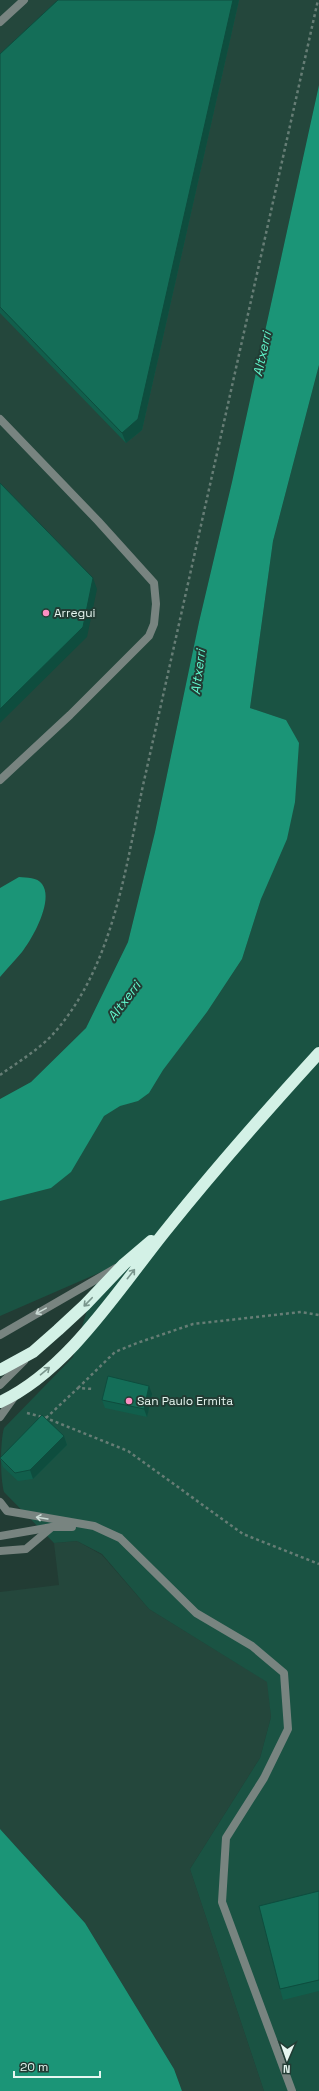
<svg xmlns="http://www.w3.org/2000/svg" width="319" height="2091" font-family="'Space Grotesk',sans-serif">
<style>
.built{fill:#24473c}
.green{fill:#1a5343}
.water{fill:#1b9577}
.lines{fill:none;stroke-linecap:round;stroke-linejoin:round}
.path{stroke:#667d75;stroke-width:2.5;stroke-dasharray:3 3;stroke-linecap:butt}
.lane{stroke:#788480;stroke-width:8}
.street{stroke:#788480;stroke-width:8}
.highway{stroke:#d3f1e6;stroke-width:12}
.wall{fill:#115f4c}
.shaded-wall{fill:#0e4d3e}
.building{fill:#146e58;stroke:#0e4d3e}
.oneway{stroke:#7a968d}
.oneway2{stroke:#cadad4}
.poi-dot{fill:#fc8fc2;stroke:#223c34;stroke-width:1.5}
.labels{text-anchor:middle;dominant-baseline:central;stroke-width:4;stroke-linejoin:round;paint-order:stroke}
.poi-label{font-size:12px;fill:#e6f6f0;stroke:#223c34;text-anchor:start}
.water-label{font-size:13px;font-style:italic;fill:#62f7cd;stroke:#223c34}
</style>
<rect width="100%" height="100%" fill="#223c34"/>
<path class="built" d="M0,0h319v85l-87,397 -33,140 -44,210 -27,110 -42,86 -55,54 -31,17z
M77,1541l25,14 47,54 119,73 3,35 -11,41 -70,111 74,222h-82l-8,-22 -89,-146 -85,-94v-237l59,-7 -5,-42z"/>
<path class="green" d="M319,365v1726h-55l-74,-222 70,-111 11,-41 -4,-35 -118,-73 -47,-55 -25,-13 -23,2 -50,-51c-4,-14 -4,-50 0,-64l69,-71 21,-70 7,-15 -101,44v-141l163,-106 44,-57 35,-53 19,-60 25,-179 -36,-12 23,-167z"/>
<path class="water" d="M319,85v280l-46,176 -23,167 36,12 13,23 -4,59 -8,37 -26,60 -19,60 -35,53 -44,58 -14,23 -11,8 -18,5 -16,10 -33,56 -20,16 -51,13v-102l31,-17 55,-54 42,-86 27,-110 44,-210 33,-140z
M19,877c8,1 18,0 23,7 12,16 -9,54 -20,68 -7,8 -15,17 -22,25v-89z
M0,1829l85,94 89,146 8,22h-182z"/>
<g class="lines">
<path class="path" d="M0,1075c18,-13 40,-26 55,-43 57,-66 70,-159 87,-242l176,-790
M78,1388l37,-36 22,-9 56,-19 108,-12 18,3
M27,1413l19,5 82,33 115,83 76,30
M46,1418l32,-30 16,1"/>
<path class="lane" d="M0,1335l116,-67
M0,1551l26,-2 26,-22"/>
<path class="street" d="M0,22l24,-22
M0,419l98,102 56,62 2,21 -2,20 -5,12 -79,79 -70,65
M0,1385l24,-24
M0,1417l15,-21
M0,1502l7,9 87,15 26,12 76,75 56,33 32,27 4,56 -24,49 -38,60 -4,64 70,189
M0,1536l52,-9h20"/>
<path class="highway" d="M0,1370l33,-18 25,-22 27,-25 39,-41 27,-23
M0,1402c68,-31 120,-115 167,-173 48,-60 100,-119 152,-176"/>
</g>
<path class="wall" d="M58,0h181l-97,430 -16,13 -126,-130v-259z
M152,1394l-5,23 -42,-9 -3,-8z
M64,1436l3,9 -34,34 -15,2 -15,-14 -3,-9z
M319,1891v100l-36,9 -3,-11z"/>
<path class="shaded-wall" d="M233,0h6l-97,430 -16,13 -4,-10z
M93,578l4,11 -10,48 -87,86v-14z
M149,1386l3,8 -5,23 -3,-8z
M64,1436l3,9 -34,34 -3,-9z"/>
<path class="building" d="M58,0h175l-95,419 -16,14 -122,-126v-253z
M0,483l93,95 -10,49 -83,82z
M108,1376l41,10 -5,23 -42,-9z
M42,1415l22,21 -34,34 -15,3 -15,-15z
M319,1891v89l-39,9 -21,-83z"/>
<defs><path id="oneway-shaft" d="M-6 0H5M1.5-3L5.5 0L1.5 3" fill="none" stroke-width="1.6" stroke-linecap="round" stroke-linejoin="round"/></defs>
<g class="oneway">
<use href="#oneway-shaft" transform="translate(131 1274) rotate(-52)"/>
<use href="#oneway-shaft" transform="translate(88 1302) rotate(134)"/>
<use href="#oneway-shaft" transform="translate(45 1371) rotate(-40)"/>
</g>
<g class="oneway2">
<use href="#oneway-shaft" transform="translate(41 1311) rotate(151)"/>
<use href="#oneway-shaft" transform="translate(42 1518) rotate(-171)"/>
</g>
<g class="poi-dot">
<circle cx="46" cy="613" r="4"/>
<circle cx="129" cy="1401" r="4"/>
</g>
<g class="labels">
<g class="poi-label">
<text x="54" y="613">Arregui</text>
<text x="137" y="1401">San Paulo Ermita</text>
</g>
<g class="water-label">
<text transform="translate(262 354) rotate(-78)">Altxerri</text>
<text transform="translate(198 672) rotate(-83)">Altxerri</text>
<text transform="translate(124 1001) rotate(-53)">Altxerri</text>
</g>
</g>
<g transform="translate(287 2059) rotate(182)" stroke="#223c34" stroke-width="3" paint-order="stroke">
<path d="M0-3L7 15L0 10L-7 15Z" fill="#e6f6f0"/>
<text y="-6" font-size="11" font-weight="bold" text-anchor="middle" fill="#e6f6f0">N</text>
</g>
<path d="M14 2071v6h86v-6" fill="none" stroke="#e6f6f0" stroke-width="2"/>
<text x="20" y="2071" font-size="12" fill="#e6f6f0" stroke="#223c34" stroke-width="3" paint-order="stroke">20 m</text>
</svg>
